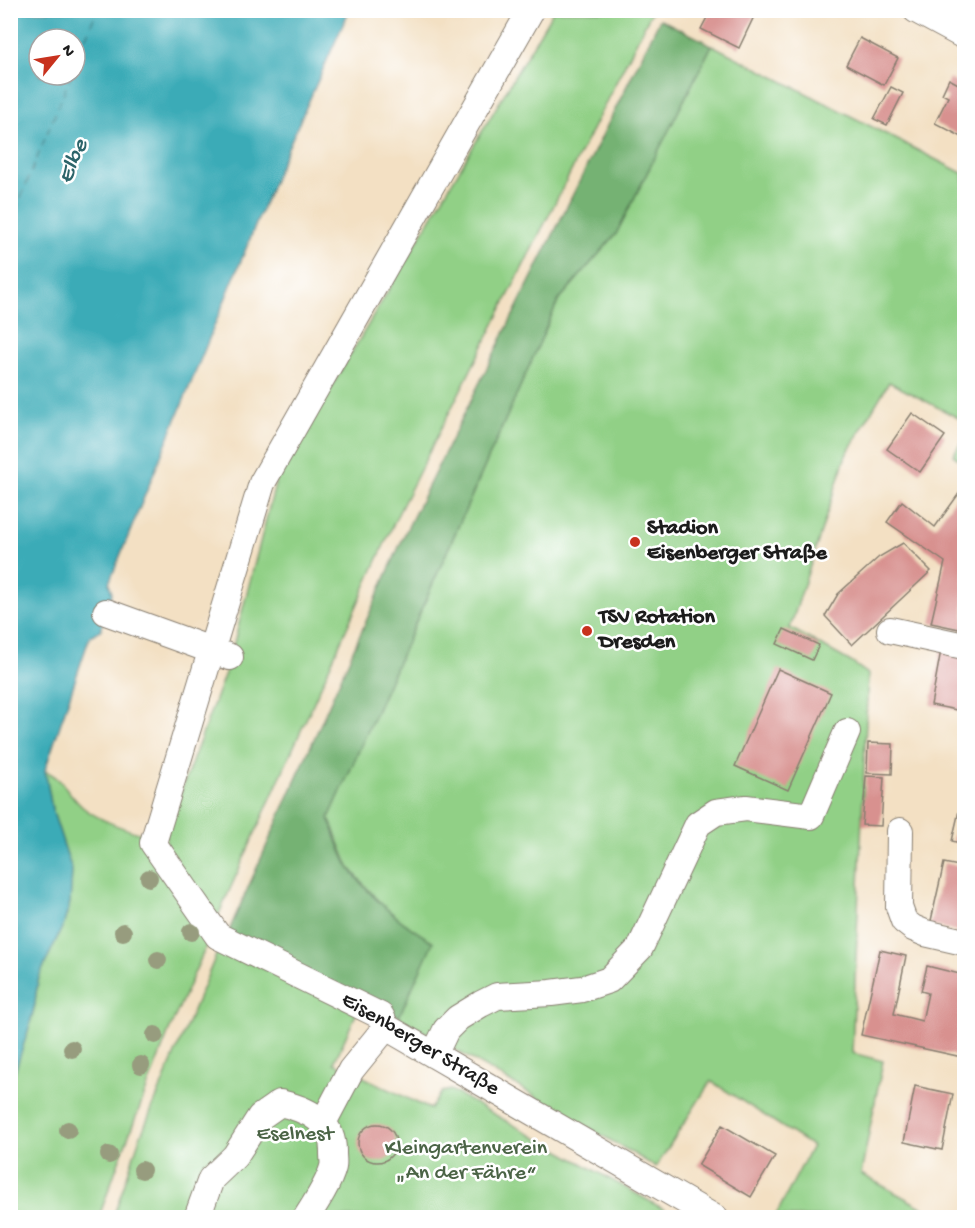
<svg xmlns="http://www.w3.org/2000/svg" width="975" height="1228" font-family="'Gochi Hand',sans-serif">
<style>
.green{fill:#91d086;stroke:#567651;stroke-width:1.5}
.forest{fill:#74b273;stroke:#486748;stroke-width:1.5}
.water{fill:#3babb7;stroke:#2c646a;stroke-width:1.5;fill-rule:evenodd}
.lines{fill:none;stroke-linecap:round;stroke-linejoin:round}
.ferry{stroke:#2c646a;stroke-width:1.5;stroke-dasharray:8 6;stroke-linecap:butt}
.building{fill:#d8918f}
.minor-casing{stroke:#887e70;stroke-width:28}
.minor{stroke:#fff;stroke-width:26}
.tree{fill:#979c7e}
.poi-dot{fill:#c8321e;stroke:#fff;stroke-width:2}
.labels{text-anchor:middle;dominant-baseline:central;stroke-width:5;stroke-linejoin:round;paint-order:stroke}
.poi-label{font-size:22px;font-weight:bold;fill:#1c1c1c;stroke:#fff;text-anchor:start}
.street-label{font-size:22px;fill:#1c1c1c;stroke:#fff}
.park-label{font-size:22px;fill:#4b6446;stroke:#fff}
.water-label{font-size:24px;font-style:italic;fill:#2c646a;stroke:#fff}
</style>
<rect width="100%" height="100%" fill="#fff"/>
<filter id="ink" filterUnits="userSpaceOnUse"><feTurbulence type="fractalNoise" baseFrequency=".0167" numOctaves="2"/><feDisplacementMap in="SourceGraphic" scale="12" xChannelSelector="R" yChannelSelector="G"/><feConvolveMatrix kernelMatrix="1 2 1 2 8 2 1 2 1" color-interpolation-filters="sRGB"/></filter>
<filter id="wash" filterUnits="userSpaceOnUse"><feTurbulence type="fractalNoise" baseFrequency=".008" numOctaves="4" result="noise"/><feDisplacementMap in="SourceGraphic" scale="24" xChannelSelector="R" yChannelSelector="G"/><feGaussianBlur stdDeviation="1.35" result="paint"/><feColorMatrix in="noise" values="0 0 0 0 0 0 0 0 0 0 0 0 0 0 0 0 0 1.4 0 .05"/><feComposite in="paint" operator="in"/></filter>
<g filter="url(#wash)">
<rect width="100%" height="100%" fill="#f3e0c3"/>
<path class="green" d="M553,11h99l-255,505 -183,409 -48,-73v-20l63,-170 47,-181z
M712,45l252,129v247l-75,-39 -43,73 -56,173 61,34 17,12 -16,379 31,8 -22,113 64,35 -2,8h-148l37,-71 -101,-65 -55,86 -257,-150 33,-75 -25,-16 -27,-23 -31,-36 -20,-49 229,-517 58,-67z
M964,438v25l-11,-8z
M45,771c18,6 25,27 40,38 15,11 40,20 57,25l15,30 51,78 -37,84 -52,135 -20,56h-88l-1,-133 18,-53 7,-26 1,-12 3,-16 25,-54 6,-20 2,-33 -20,-61z
M221,948l136,64 -23,51 96,46 12,-17 9,-2 227,127 -565,1 26,-78 78,-187z"/>
<path class="forest" d="M660,19l52,26 -96,189 -58,67 -229,517c5,14 13,39 21,51 22,30 51,54 83,73l-34,75 -171,-84 178,-402z"/>
<path class="water" d="M11,11h338l-70,157 -170,415 3,10 -11,37 -11,6 -45,134 7,39 20,61 -2,33 -6,20 -25,54 -3,16 -1,11 -7,27 -17,53zM39,39h36v36h-36z"/>
<g class="lines">
<path class="ferry" d="M75,64l22,-54
M10,224l61,-149"/>
</g>
<g id="blocks">
<path class="building" d="M711,10h5l9,5 3,-5h29l-18,38 -38,-19z
M860,38l38,20 -14,27 -38,-20z
M949,79l15,8v51l-29,-15 13,-26 -6,-3z
M891,87l12,6 -16,32 -13,-6z
M912,413l33,23 -25,36 -33,-23z
M960,492l4,3v135l-33,-7 14,-61 -58,-40 15,-21 33,26z
M903,543l28,28 -79,74 -27,-29 13,-22 41,-37z
M784,629l35,16 -7,15 -35,-16z
M941,650l23,4v44l-2,13 -31,-6z
M778,669l53,24 -43,97 -53,-24z
M868,743l25,1 -1,30 -25,-1z
M866,776l18,1 -3,49 -19,-1z
M964,789v55l-12,-3z
M944,863l20,4v66l-34,-8z
M880,950l26,6 -12,58 28,7 6,-28 -7,-2 6,-25 37,9v71l-2,11 -101,-22z
M915,1086l38,8 -11,56 -38,-8z
M358 1143a19 19 0 1 1 38 0a19 19 0 1 1-38 0Z
M722,1125l53,31 -24,41 -53,-32z"/>
</g>
</g>
<g filter="url(#ink)">
<use href="#blocks" fill-opacity="0" stroke="#887e70" stroke-width="1.5"/>
<g class="lines">
<defs>
<path id="minor" d="M531,10l-269,473 -109,360 65,93 163,80 5,11 329,191
M916,10l48,26
M106,612l124,45
M890,630l74,16
M900,831l-1,76 5,14 9,7 12,5 39,9
M434,1055l12,-25 12,-12 23,-14 16,-8 54,-3 31,-4 27,-9 31,-32 58,-124 18,-12 30,-4 65,8 36,-84
M323,1123l28,-53 35,-43
M197,1218l14,-39 24,-23 25,-39 20,-14c27,6 54,18 53,50 0,5 1,10 0,14 -4,16 -18,37 -27,51"/>
</defs>
<use href="#minor" class="minor-casing"/>
<use href="#minor" class="minor"/>
</g>
<g class="tree">
<circle cx="149" cy="878" r="9"/>
<circle cx="123" cy="932" r="9"/>
<circle cx="191" cy="932" r="9"/>
<circle cx="158" cy="960" r="9"/>
<circle cx="155" cy="1035" r="9"/>
<circle cx="72" cy="1049" r="9"/>
<circle cx="141" cy="1065" r="9"/>
<circle cx="68" cy="1130" r="9"/>
<circle cx="109" cy="1155" r="9"/>
<circle cx="142" cy="1170" r="9"/>
</g>
</g>
<g class="poi-dot">
<circle cx="635" cy="542" r="6"/>
<circle cx="587" cy="631" r="6"/>
</g>
<g class="labels">
<g class="poi-label">
<text x="647" y="529">Stadion<tspan x="647" dy="25">Eisenberger Straße</tspan></text>
<text x="599" y="618">TSV Rotation<tspan x="599" dy="25">Dresden</tspan></text>
</g>
<g class="street-label">
<text transform="translate(420 1045) rotate(31)">Eisenberger Straße</text>
</g>
<g class="park-label">
<text x="295" y="1135">Eselnest</text>
<text x="466" y="1149">Kleingartenverein<tspan x="466" dy="25">„An der Fähre“</tspan></text>
</g>
<g class="water-label">
<text transform="translate(74 162) rotate(-67)">Elbe</text>
</g>
</g>
<rect width="975" height="1228" fill="none" stroke="#fff" stroke-width="36"/>
<g transform="translate(57 57) rotate(60)"><circle r="28" fill="#ffffff" stroke="#a4a4a4" stroke-width="1.5"/>
<path d="M0-4.5L10 22L0 15L-10 22Z" fill="#c8321e"/>
<text y="-9" font-size="16" font-weight="bold" text-anchor="middle" fill="#1c1c1c">N</text>
</g>
</svg>
